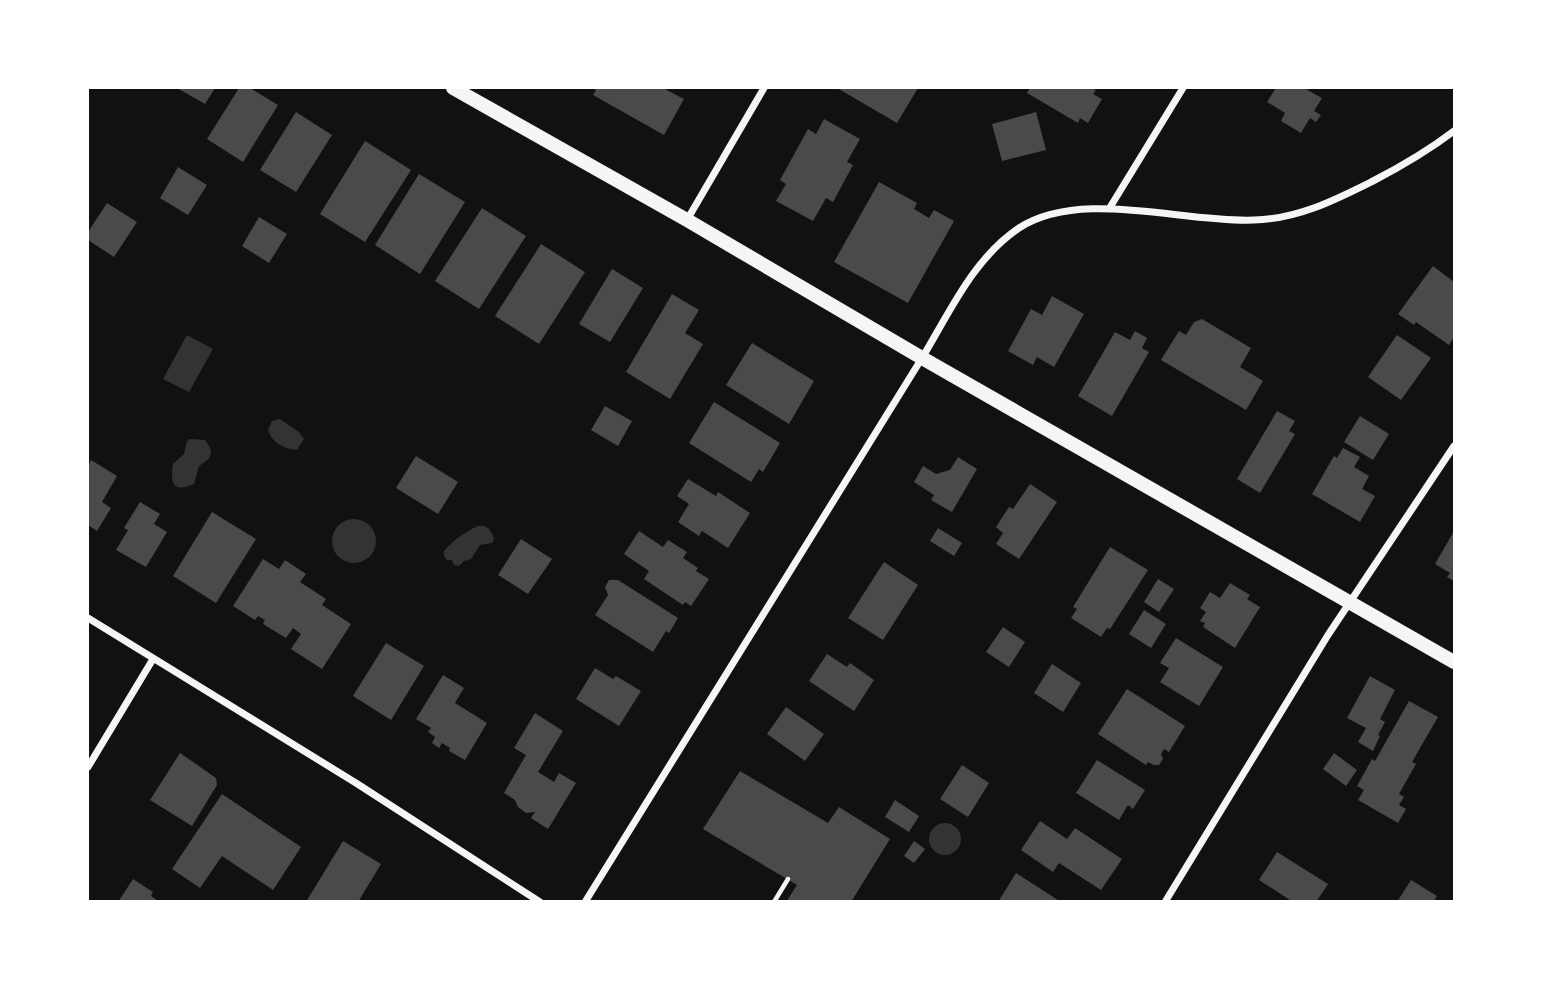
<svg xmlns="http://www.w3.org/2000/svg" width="1542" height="989" font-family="Karla,sans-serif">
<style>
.water{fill:#333}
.building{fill:#4a4a4a}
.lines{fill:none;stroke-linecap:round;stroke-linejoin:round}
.path{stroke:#f5f5f5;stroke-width:4.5}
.minor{stroke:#f5f5f5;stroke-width:7}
.secondary{stroke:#f5f5f5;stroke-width:14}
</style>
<rect width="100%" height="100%" fill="#111"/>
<path class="water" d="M187,335l26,14 -24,43 -26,-13z
M280,419l19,13 5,7 -7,11c-13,-1 -25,-7 -29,-20l4,-9z
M190,439l15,1c10,13 7,18 -6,26l-5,18c-21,9 -24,0 -21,-20l11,-10 3,-13z
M332 541a22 22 0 1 1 44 0a22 22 0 1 1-44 0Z
M478,526c10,-1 13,4 16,13l-2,4 -12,2 -9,14 -7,2 -5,5 -5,-1 -2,-5h-5l-3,-4v-5c10,-11 20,-19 34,-25z
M929 839a16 16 0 1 1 32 0a16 16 0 1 1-32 0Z"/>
<path class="building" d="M177,88h38l-10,16z
M239,88h11l28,17 -35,57 -36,-23z
M591,88h72l21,11 -20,36 -71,-40 3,-5z
M837,88h81l-21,35z
M1030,88h61l5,2 -3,4 9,5 -14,24 -8,-5 -2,5 -51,-30z
M1276,88h28l18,10 -8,13 7,4 -5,7 -6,-4 -9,15 -20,-12 4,-8 -18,-11z
M296,112l36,23 -36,57 -36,-22z
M1036,112l10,38 -44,11 -10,-37z
M824,119l36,20 -13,23 6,3 -20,37 -7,-4 -13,23 -37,-20 10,-17 -6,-4 28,-51 8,5z
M365,141l46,29 -46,72 -45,-28z
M178,167l29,18 -19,30 -28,-17z
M419,174l46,28 -45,72 -45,-29z
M879,182l38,21 -3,6 15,9 5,-8 20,11 -46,82 -74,-41z
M107,203l30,19 -23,35 -26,-17v-8z
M482,208l44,28 -47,73 -44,-28z
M259,217l28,17 -18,29 -27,-17z
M541,244l44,28 -46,72 -44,-28z
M1433,266l21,16v55l-5,8 -33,-23 -2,3 -16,-11z
M612,269l31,19 -33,54 -31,-18z
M672,294l27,16 -14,23 18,11 -33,55 -44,-27z
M1052,296l32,18 -30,53 -17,-10 -4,8 -25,-14 23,-42 11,6z
M1202,319l49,29 -11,19 23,14 -17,29 -85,-50 18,-29 7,4 8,-13z
M1135,331l12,7 -5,10 7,4 -37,64 -34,-20 37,-64 15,8z
M1397,335l34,23 -30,42 -33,-23z
M752,343l62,38 -25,43 -63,-39z
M714,402l66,41 -17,29 -4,-3 -8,13 -62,-39z
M605,406l27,15 -14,25 -27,-16z
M1277,411l18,10 -6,10 6,3 -35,59 -23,-14z
M1360,416l29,18 -16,26 -29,-18z
M1343,448l17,9 -6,10 15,9 -7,13 13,7 -15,26 -48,-28 22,-38 3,2z
M416,456l42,26 -20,32 -42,-26z
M958,457l19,12 -25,43 -21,-12 3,-5 -20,-13 9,-16 13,8 14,-4z
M91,460l26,16 -15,26 9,6 -14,23 -9,-6v-59z
M688,479l28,17 2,-4 32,21 -22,35 -26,-17 -3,5 -21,-14 11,-18 -12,-8z
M1030,484l27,18 -38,57 -23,-15 7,-11 -7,-6 13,-20 4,2z
M140,502l20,12 -6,10 13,8 -21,35 -30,-17 12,-20 -4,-2z
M212,512l44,27 -40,64 -43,-27z
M938,528l24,15 -8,13 -24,-15z
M639,531l24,16 5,-7 19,12 -4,6 15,10 -2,3 13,8 -18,27 -6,-4 -2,3 -39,-26 5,-8 -25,-17z
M1454,531v50l-7,-4 3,-4 -15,-9z
M521,539l31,20 -24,35 -30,-19z
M1110,547l38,23 -38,59 -3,-1 -6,9 -30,-19 6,-9 -4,-2z
M263,559l16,10 6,-9 21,14 -6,8 26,17 -4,6 29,19 -29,45 -31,-20 10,-15 -8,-6 -7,10 -23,-14 2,-4 -7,-4 -3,4 -22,-14z
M884,562l34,23 -35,55 -35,-22z
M1158,579l16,10 -15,23 -15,-10z
M609,580h9l60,38 -9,15 -3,-2 -13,21 -58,-37 13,-20 -3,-8z
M1230,583l20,12 -3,4 13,8 -25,41 -32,-21 2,-4 -5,-2 6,-9 -6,-4 10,-16 10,6z
M1144,610l22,14 -15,24 -22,-14z
M1003,627l22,15 -16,25 -23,-15z
M1176,638l47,29 -24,39 -39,-24 9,-14 -9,-5z
M386,643l38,23 -33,54 -38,-24z
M827,654l20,13 3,-4 24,17 -20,31 -45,-30z
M1052,664l29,19 -18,29 -29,-19z
M595,668l18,11 3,-3 25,15 -22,35 -43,-27z
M443,675l21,13 -9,15 32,20 -22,37 -16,-9 1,-3 -8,-5 -3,5 -7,-5 3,-6 -7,-5 3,-4 -15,-9z
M1370,676l25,14 -15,29 5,3 -7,13 2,1 -7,15 -15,-9 8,-14 -19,-10z
M1127,689l58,37 -16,26 -5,-3 -3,5 2,5 -4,6h-5l-6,-3 -2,3 -48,-31z
M1409,701l29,16 -26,45 4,2 -17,30 5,3 -5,8 7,4 -8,14 -40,-23 6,-10 -7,-4 15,-27 3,2z
M786,707l38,27 -19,27 -38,-27z
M535,713l28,18 -25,41 16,10 5,-9 17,10 -28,46 -17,-11 4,-6 -9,1 -8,-6 -3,-7 -11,-7 22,-38 -12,-7z
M180,753l36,25 1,7 -25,41 -42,-26z
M1334,753l23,17 -11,16 -23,-17z
M1097,760l48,30 -12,19 -5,-4 -9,15 -43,-27z
M962,765l27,18 -21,34 -28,-18z
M740,771l88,52 11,-16 51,32 -39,63h-65l11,-17 -94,-56z
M222,794l79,53 -28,43 -51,-34 -22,32 -28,-19z
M895,800l24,16 -10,16 -24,-15z
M1040,821l27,18 8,-11 47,31 -21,31 -42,-27 -6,9 -32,-22z
M343,841l38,23 -23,38h-52z
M914,841l11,8 -11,14 -10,-7z
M1277,852l51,32 -12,18h-23l-34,-22z
M1016,873l45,29h-63z
M133,879l20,13 -2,4 9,6h-42z
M1411,880l26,16 -4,6h-36z"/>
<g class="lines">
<path class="path" d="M774,902l14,-23"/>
<path class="minor" d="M1109,209l74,-121
M687,220l77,-132
M88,618l268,165 184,119
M88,767l65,-108
M585,902l337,-544c28,-46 51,-99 97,-130 62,-40 164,-5 235,-8 44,-1 81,-20 119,-39 29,-15 56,-31 81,-50
M1165,902l163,-267 126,-189"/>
<path class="secondary" d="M453,88l234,132 235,138 532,304"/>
</g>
<rect width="1542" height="989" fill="none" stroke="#ffffff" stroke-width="178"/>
</svg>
